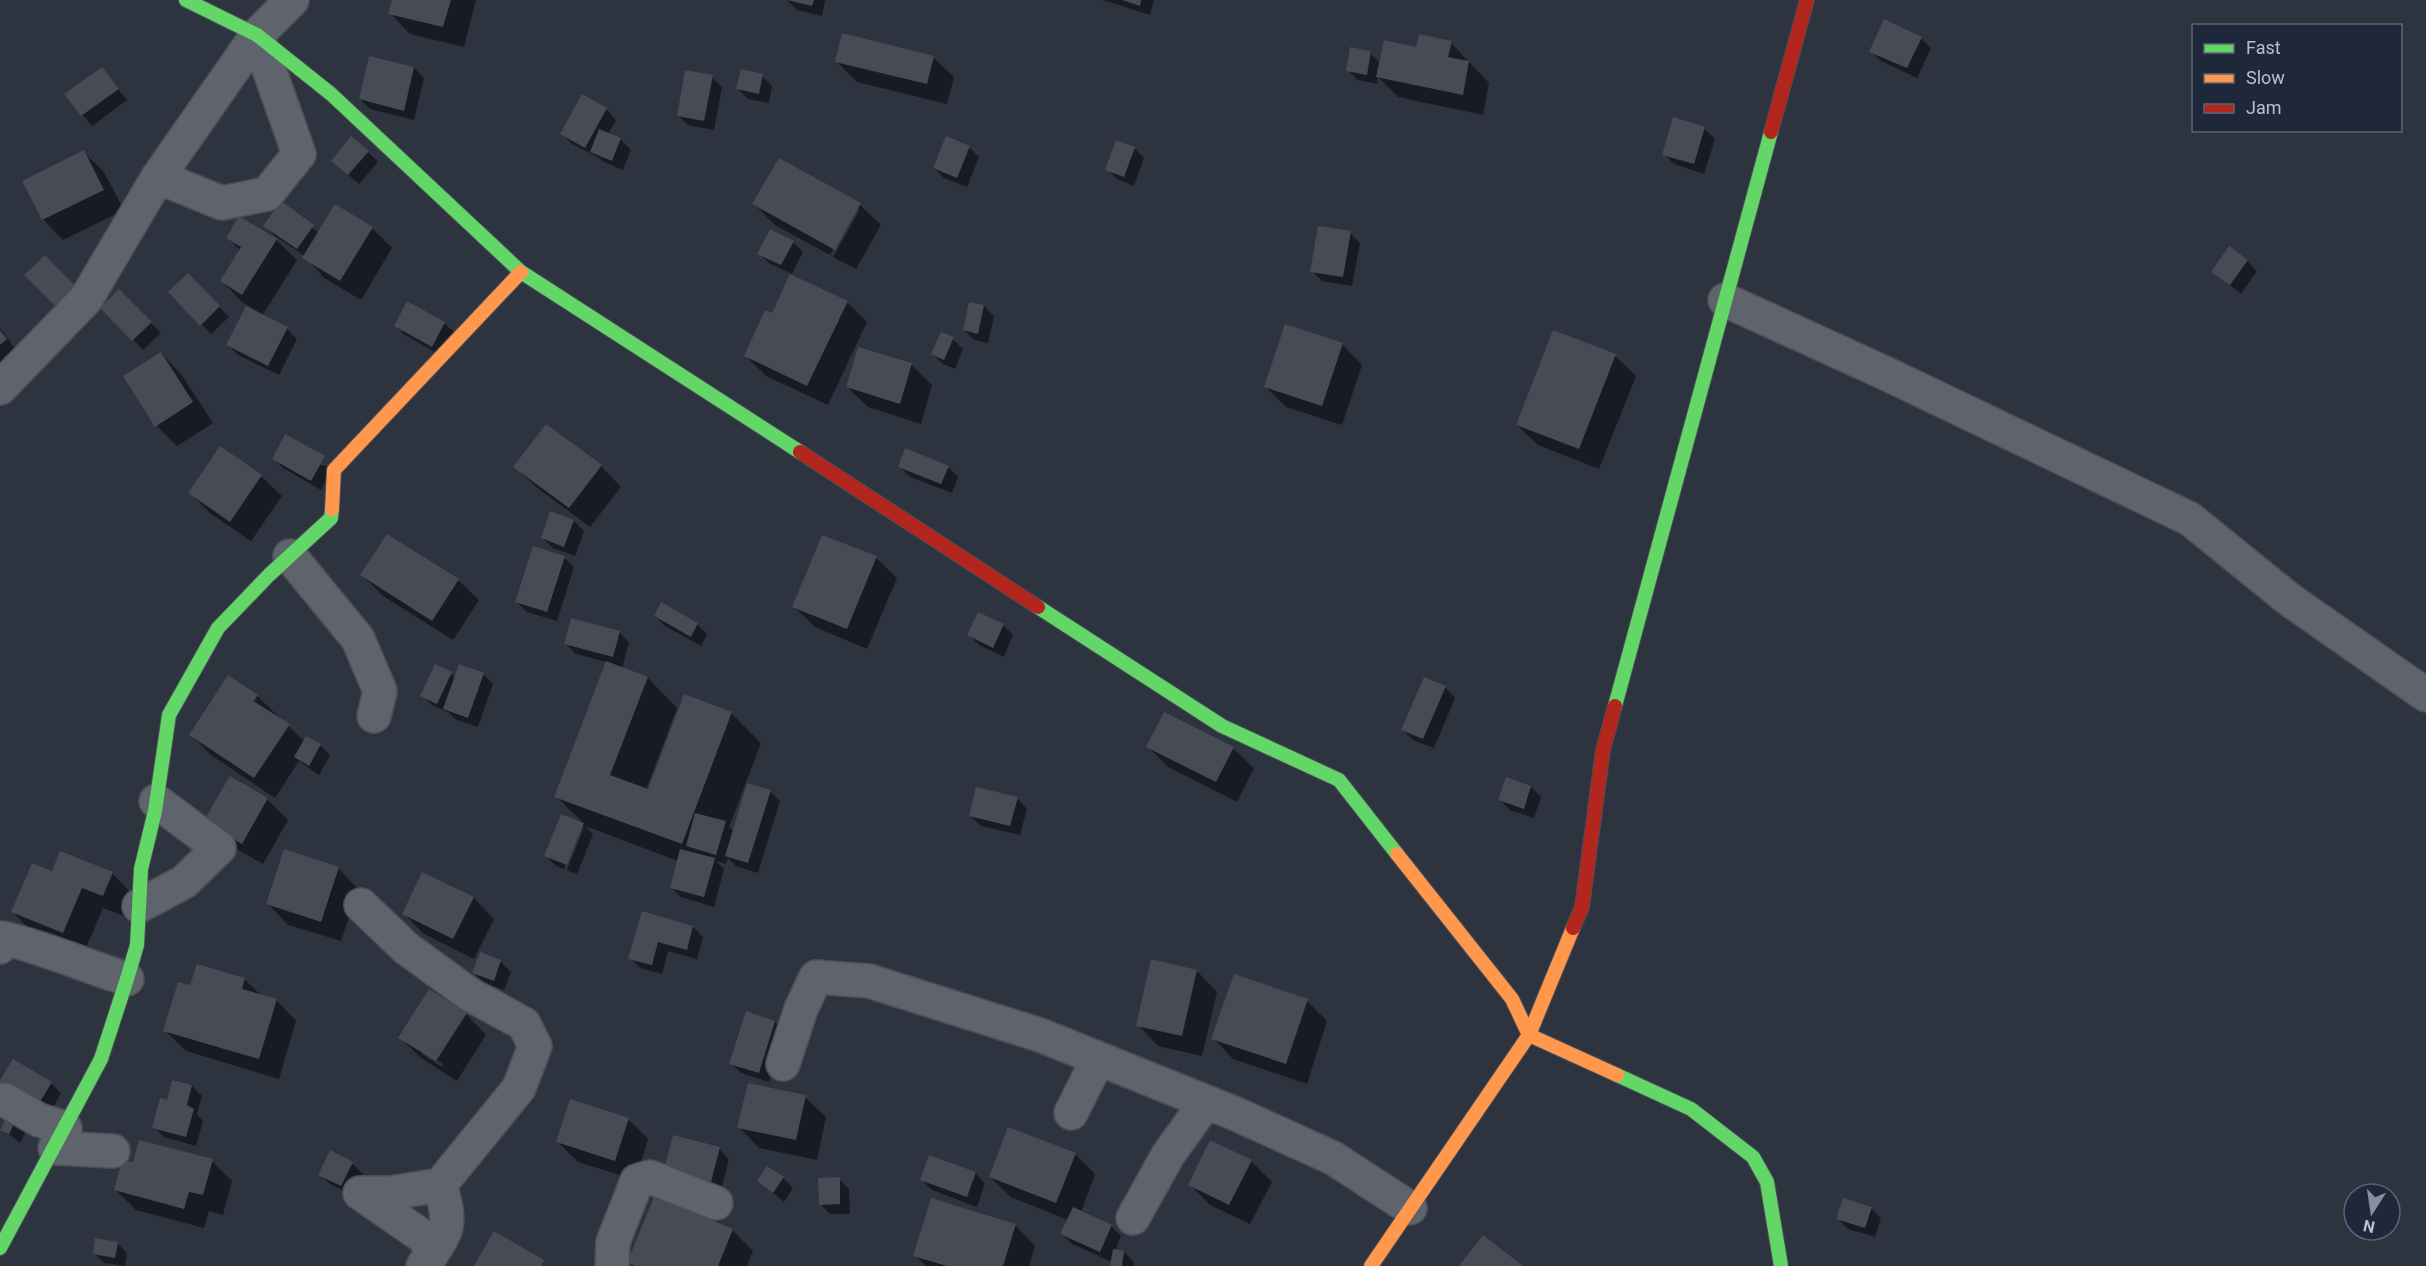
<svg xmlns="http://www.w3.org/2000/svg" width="2426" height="1266" font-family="Roboto,sans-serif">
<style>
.shadow{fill:#0007;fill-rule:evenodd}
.building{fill:#464b56}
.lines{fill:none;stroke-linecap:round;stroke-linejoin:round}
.street-casing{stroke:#4a4e57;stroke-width:36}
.fast-casing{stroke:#4a4e57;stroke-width:16}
.slow-casing{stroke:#4a4e57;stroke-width:16}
.jam-casing{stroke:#4a4e57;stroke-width:16}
.street{stroke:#5f636c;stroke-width:33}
.fast{stroke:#63d668;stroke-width:14}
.slow{stroke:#ff974d;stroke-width:14}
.jam{stroke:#b3261e;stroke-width:14}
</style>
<rect width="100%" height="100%" fill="#2d333f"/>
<path class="shadow" d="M393,0h83l-12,47 -54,-13 -20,-21z
M787,0h38l-3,16 -25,-6z
M1103,0h51l-4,15z
M1921,38l10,10 -14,30 -36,-17 -10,-10z
M1451,43l38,40 -6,32 -85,-18 -20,-20 -1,7 -19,-4 -10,-10 22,-17 10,10 38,-14z
M933,57l21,20 -7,27 -90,-22 -21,-21z
M414,68l10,10 -10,42 -44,-11 -10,-10z
M102,69l25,31 -35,26 -26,-32z
M762,76l10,10 -3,17 -21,-4 -10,-10z
M712,77l10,10 -8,43 -26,-5 -10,-10z
M606,109l10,11 -8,14 13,6 10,10 -8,20 -21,-9 -6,-5 -24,-12 -10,-10z
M1674,119l31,10 10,10 -11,35 -30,-10 -10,-10z
M969,147l10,10 -12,30 -23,-9 -10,-10z
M1134,148l10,10 -10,28 -17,-7 -10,-10z
M84,152l20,20 20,38 -61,30 -20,-21z
M368,152l10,10 -19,22 -26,-23z
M779,160l81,45 21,20 -25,44 -23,-12 27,-48h-4l-26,46 -55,-30 -21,-21z
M281,204l38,29 53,-5 20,20 -31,52 -37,-22 -19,-22 -30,-20 -10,-10z
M1350,233l10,10 -8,43 -30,-5 -10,-10z
M228,238l48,2 21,20 -35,56 25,13 10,10 -18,36 -41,-20 -10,-10 29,-34 -15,-9 -20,-21 18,-31z
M793,242l10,10 -11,22 -23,-11 -10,-10z
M2247,261l10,10 -16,23 -28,-23z
M188,275l41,42 -18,17 -41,-42z
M119,291l42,42 -18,17 -41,-42z
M847,302l20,20 -39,83 -62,-29 -20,-20 26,-41z
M408,303l36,20 11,10 -13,23 -37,-21 -10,-10z
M984,306l10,10 -6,27 -14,-3 -10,-10z
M0,328l16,22 -16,12z
M953,339l10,10 -8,20 -12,-5 -10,-10z
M1342,344l20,21 -20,60 -56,-18 -20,-20z
M859,349l53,16 20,20 -11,39 -53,-17 -21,-20z
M161,353l20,21 32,49 -36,23 -20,-20z
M1615,356l21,20 -37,93 -61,-24 -21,-20z
M221,448l40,28 21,20 -31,45 -40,-27 -21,-21z
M273,458l61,9 -13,23 -38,-22z
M601,466l20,21 -31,40 -54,-40 -21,-20z
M900,467h48l10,10 -6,16 -42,-16z
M551,513l23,8 10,10 -9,25 -22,-8 -11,-10z
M564,557l10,10 -17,54 -30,-9 -10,-10z
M876,558l21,20 -30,71 -52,-22 -21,-20z
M362,575l96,5 21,20 -26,40 -70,-44z
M655,616l42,8 10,10 -6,12 -36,-20z
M1003,625l10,10 -9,22 -25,-12 -10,-10z
M619,632l10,10 -7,26 26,10 29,30 -31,82 3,1 82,-78 30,30 -32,84 5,5 36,-41 10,10 -22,72 -22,-7 -8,-8 -2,6 -10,-3 8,8 -10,38 -33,-10 -10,-10 7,-26 -93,-35 8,8 -16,40 -10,-4 17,-43h-3l-17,42 -8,-3 -10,-10 16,-40 22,8 -28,-28 51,-134 -31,-8 -10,-10z
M451,674l5,5 27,-5 10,10 -15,43 -23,-8 -7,-7 -16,-7 -10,-10z
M1445,687l10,11 -21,50 -21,-8 -10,-10z
M257,696l48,46 15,3 10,10 -11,20 -20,-14 -24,37 -64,-43 -20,-20zM253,698h4l-7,10z
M1148,747l85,1 21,20 -17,34 -69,-35z
M230,778l37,21 21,21 -25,44 -37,-21z
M1531,787l10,10 -7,21 -24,-8 -10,-10z
M1017,798l10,11 -7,26 -39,-9 -11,-10z
M338,868l20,21 -17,52 -53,-16 -20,-21z
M53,873h59l20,21 -8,22 -21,-8 -19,45 -51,-20 -20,-21z
M423,874l51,24 20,21 -20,40 -50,-25 -20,-20z
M643,913l50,14 10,10 -6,22 -29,-8 -6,23 -22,-6 -10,-10z
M481,954l20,8 10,10 -7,18 -20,-7 -10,-10z
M1152,961l45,10 20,21 -15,64 -44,-10 -20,-21z
M244,979l18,17 14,4 20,21 -17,58 -93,-28 -21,-20 26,-44z
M1307,1001l20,20 -20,63 -74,-25 -20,-21z
M747,1013l28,9 10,10 -16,50 -28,-9 -10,-10z
M466,1014l20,21 -29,46 -36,-23 -21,-20zM422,1051l21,13 -1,3 -20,-13z
M51,1083l10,10 -13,23 -48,-32z
M192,1086l10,10 -5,18 6,7 -7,25 -32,-9 -10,-10z
M805,1097l21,20 -9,43 -58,-12 -20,-21z
M628,1119l20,20 -12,41 -58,-18 -20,-20z
M15,1123l10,10 -5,10 -18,-14z
M719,1149l10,10 -8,32 -45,-12z
M331,1152l22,12 10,10 -11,21 -22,-11 -10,-10z
M1075,1154l20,20 -14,38 30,14 10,10 -6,15 9,1 10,10 -1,4h-21v-4l-40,-18 -10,-10 6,-14 -57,-23 -21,-20z
M212,1161l20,20 -9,34 -14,-4 -5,17 -68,-18 -20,-20 18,-26z
M1251,1161l21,21 -22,42 -40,-19 -20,-21z
M975,1173l10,10 -8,24 -45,-17 -10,-10z
M783,1178l10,10 -9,14 -25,-21z
M839,1179l10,10 1,25h-20l-10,-10z
M654,1199l78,31 21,21 -6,15h-115l-3,-4z
M1871,1208l10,10 -6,19 -27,-8 -10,-10z
M1015,1225l20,21 -6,20h-103l-11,-11z
M117,1243l10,10 -2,13 -21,-3 -10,-10z"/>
<path class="building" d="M392,0h59l-8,27 -55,-13z
M787,0h27l-2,6z
M1122,0h19l-1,6z
M1884,19l38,18 -15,31 -38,-16z
M842,33l92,23 -7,28 -92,-22z
M1419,34l33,7 -4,16 21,4 -6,34 -87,-18 8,-37 32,7z
M1350,47l21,4 -4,24 -21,-4z
M369,56l45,11 -10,44 -45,-12z
M102,67l17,22 -38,27 -17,-22z
M741,69l22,5 -4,20 -23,-5z
M685,70l28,5 -9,46 -27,-5z
M582,94l25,14 -22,40 -25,-14z
M1673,117l32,10 -11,37 -32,-9z
M599,129l22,9 -9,23 -22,-9z
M351,136l18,15 -21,24 -17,-14z
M946,136l24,10 -13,32 -24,-10z
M1116,140l19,7 -11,30 -19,-7z
M84,150l20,40 -62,30 -20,-39z
M779,158l82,45 -26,47 -83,-46z
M281,201l33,24 -17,24 -34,-23z
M335,204l38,23 -33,54 -38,-23z
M239,216l38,23 -35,56 -22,-14 21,-34 -15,-9z
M1318,226l33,5 -8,46 -33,-5z
M770,229l24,12 -13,24 -24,-11z
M2229,246l19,14 -18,25 -19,-13z
M45,255l33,34 -21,19 -33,-33z
M188,273l32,33 -20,20 -32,-34z
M790,274l58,27 -41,85 -63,-30 21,-46 7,3z
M119,289l33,33 -20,19 -32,-33z
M407,301l38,21 -13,25 -38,-21z
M969,302l15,3 -6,29 -15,-4z
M246,306l42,21 -20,39 -42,-21z
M1285,324l58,19 -21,63 -58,-19z
M0,330l7,9 -7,6z
M1553,330l63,24 -37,95 -63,-24z
M941,332l13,5 -10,23 -13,-6z
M858,347l54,16 -12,41 -54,-17z
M161,352l32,50 -38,25 -32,-51z
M546,424l56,41 -33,43 -56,-41z
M285,434l40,22 -14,25 -39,-22z
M220,446l42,29 -32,47 -42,-29z
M905,448l44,18 -8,18 -43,-17z
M550,511l24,9 -10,27 -23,-9z
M387,534l72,45 -27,42 -72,-46z
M822,535l55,21 -30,73 -55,-22z
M533,546l32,10 -18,56 -32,-10z
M661,602l37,21 -7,14 -37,-21z
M978,612l26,12 -11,24 -26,-13z
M571,618l49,13 -7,26 -49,-13z
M606,661l42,16 -38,98 38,14 36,-95 48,18 -50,132 -128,-47z
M435,664l17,8 -15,32 -17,-8z
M459,664l25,9 -16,45 -25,-9z
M228,675l30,20 -5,6 37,23 -36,54 -65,-43z
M1424,677l22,9 -23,53 -22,-9z
M1164,712l70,35 -18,35 -70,-35z
M306,736l15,8 -12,22 -15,-9z
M230,776l38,22 -26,46 -39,-22z
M1506,777l25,9 -7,23 -26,-9z
M747,783l24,7 -23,73 -23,-7z
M976,787l42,10 -8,29 -41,-10z
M695,813l31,8 -10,34 -30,-9z
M561,814l23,9 -17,42 -23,-9z
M284,849l55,18 -18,55 -55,-18z
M680,849l35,9 -11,39 -34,-9z
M60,851l53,21 -10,24 -21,-8 -19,45 -52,-21 21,-49 20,8z
M422,872l52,25 -21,42 -51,-25z
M642,911l51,15 -6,24 -29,-8 -6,23 -24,-6z
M480,952l21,8 -7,21 -22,-8z
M1151,959l46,11 -15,66 -46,-10z
M197,964l48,14 -3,11 35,10 -18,60 -96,-28 15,-49 12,3z
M1234,974l74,25 -22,65 -75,-25z
M429,989l38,24 -31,48 -38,-23z
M746,1011l29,10 -16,52 -30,-9z
M13,1059l39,23 -15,25 -37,-22v-5z
M172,1080l20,5 -5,20 7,4 -8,28 -34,-9 8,-30 7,2z
M748,1083l58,12 -10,45 -59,-12z
M570,1099l59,19 -14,43 -59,-19z
M6,1118l9,4 -6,12 -9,-4z
M1008,1127l68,26 -20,50 -67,-26z
M673,1135l47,12 -9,35 -47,-12z
M139,1140l74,19 -10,36 -14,-3 -5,17 -70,-19 8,-30 11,2z
M1210,1140l42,20 -23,45 -41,-20z
M330,1150l23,12 -12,24 -23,-11z
M929,1155l47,17 -9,25 -47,-17z
M767,1166l17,11 -11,16 -16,-12z
M840,1177v27l-21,1 -1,-27z
M654,1197l79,32 -15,37h-83l-8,-3z
M931,1198l85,26 -13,42h-56l-34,-10z
M1843,1198l29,9 -7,21 -29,-9z
M1073,1207l39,18 -12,27 -40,-18z
M494,1231l50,29 -3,6h-67z
M1483,1235l40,31h-64z
M95,1238l23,4 -3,16 -22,-4z
M1113,1249l11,2 -2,15h-12z"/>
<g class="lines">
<defs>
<path id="street" d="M158,177l64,26 45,-9 32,-40 -42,-119
M1725,300l162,74 303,145 100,81 136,95
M0,388l86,-89 72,-122 99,-142 35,-35
M290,556l68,83 22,52 -6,25
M361,905l45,43 63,46 55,30 11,22 -16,42 -79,97c13,43 8,45 -17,81
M139,906l45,-24 35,-34 -63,-47
M0,947l3,-9c43,10 82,28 124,41
M783,1064l18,-55 15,-32 53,4 171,54 196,79 97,44 77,50
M5,1100l34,20 26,8
M1071,1113l27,-54
M55,1148l58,3
M360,1193l65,45 7,16
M360,1193h30l50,-8
M1133,1218l35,-63 38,-53
M612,1266l1,-24 24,-61 13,-4 66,26"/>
<path id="fast" d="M186,0l71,35 74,59 190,178 279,180
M1038,607l184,119 117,54 58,74
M1615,706l156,-574
M1617,1075l74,34 62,48 14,25 14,84
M0,1248l101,-189 26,-80 10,-34 4,-76 14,-58 14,-96 49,-87 51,-53 62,-57 1,-9"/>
<path id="slow" d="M332,509l2,-39 187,-198
M1397,854l115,145 17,36 88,40
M1371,1266l158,-231 44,-107"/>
<path id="jam" d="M1771,132l36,-132
M800,452l238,155
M1573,928l9,-21 21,-157 12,-44"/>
</defs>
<use href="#street" class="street-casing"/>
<use href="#fast" class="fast-casing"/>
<use href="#slow" class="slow-casing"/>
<use href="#jam" class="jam-casing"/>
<use href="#street" class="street"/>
<use href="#fast" class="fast"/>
<use href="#slow" class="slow"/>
<use href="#jam" class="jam"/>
</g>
<rect x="2192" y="24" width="210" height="108" fill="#1f283b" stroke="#5d6476" stroke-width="1.5"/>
<rect x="2204" y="44" width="30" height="9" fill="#63d668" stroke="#5d6476" stroke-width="1.5"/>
<text x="2246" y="54" font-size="18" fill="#b9bfcf">Fast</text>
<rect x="2204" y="74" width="30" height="9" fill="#ff974d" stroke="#5d6476" stroke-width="1.5"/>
<text x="2246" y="84" font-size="18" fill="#b9bfcf">Slow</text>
<rect x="2204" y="104" width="30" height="9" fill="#b3261e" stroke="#5d6476" stroke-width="1.5"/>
<text x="2246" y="114" font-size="18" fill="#b9bfcf">Jam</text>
<g transform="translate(2372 1212) rotate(192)"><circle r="28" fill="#1f283b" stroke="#5d6476" stroke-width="1.5"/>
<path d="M0-4.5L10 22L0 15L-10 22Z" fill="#888e9d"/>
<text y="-9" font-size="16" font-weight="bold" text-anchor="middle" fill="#b9bfcf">N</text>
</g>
</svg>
